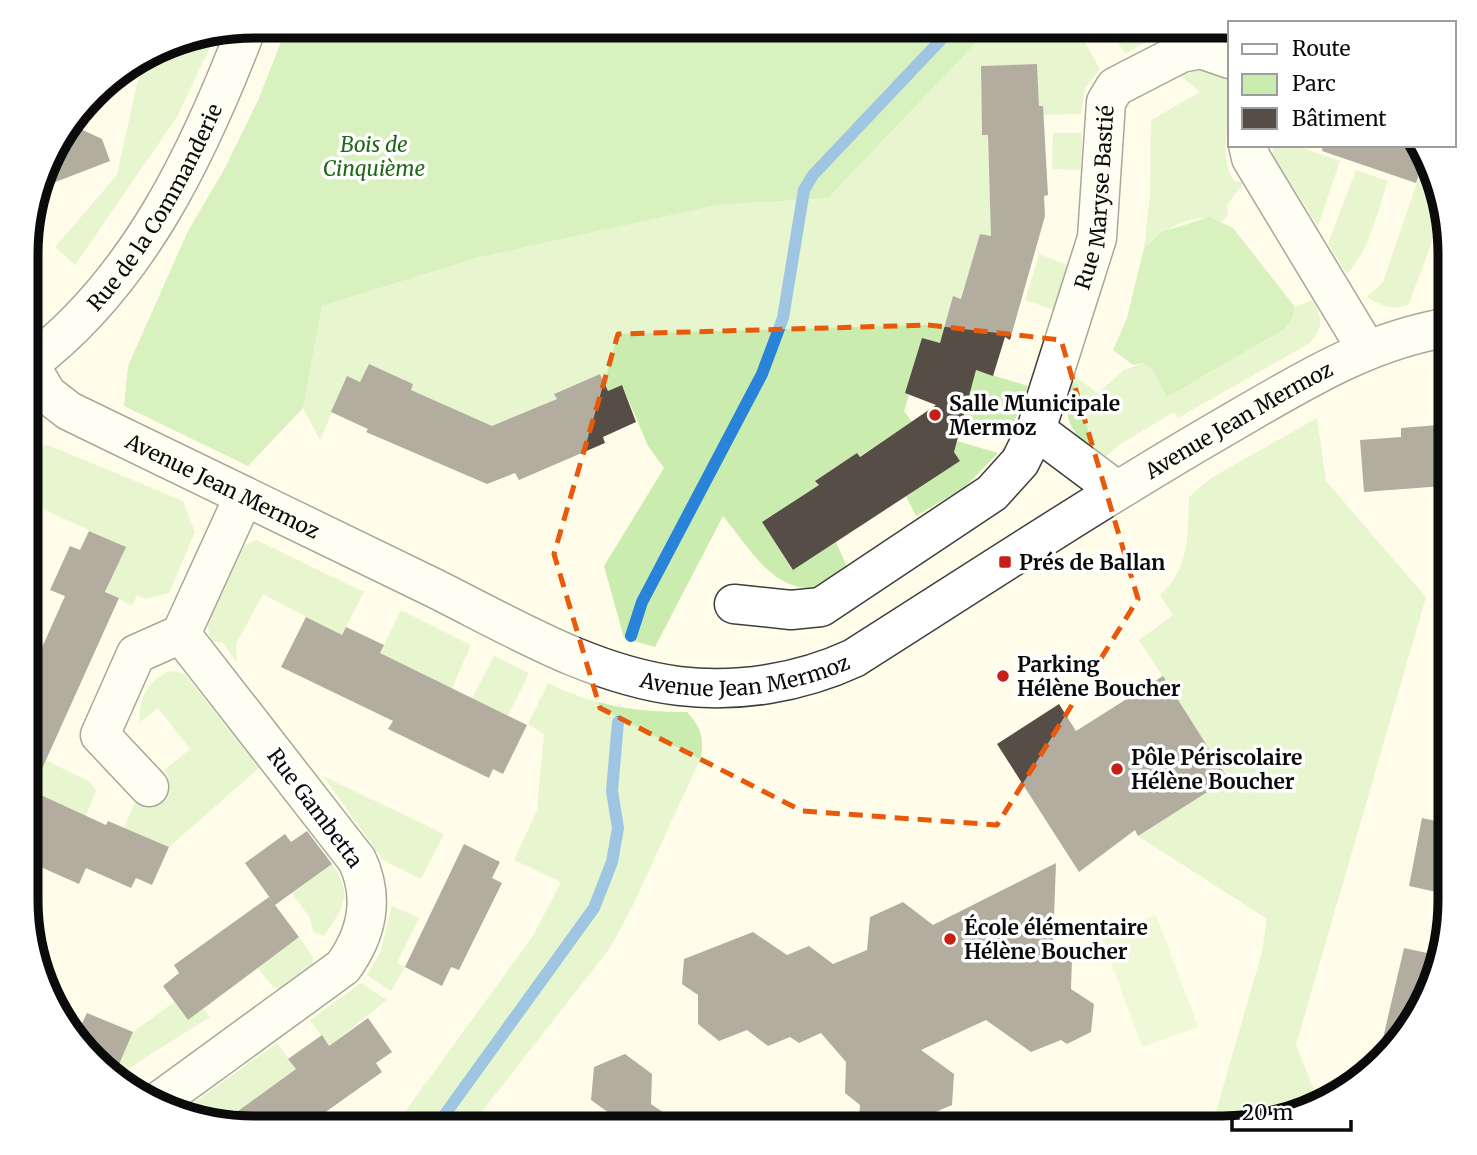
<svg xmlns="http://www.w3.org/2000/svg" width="1477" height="1155" font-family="Merriweather,serif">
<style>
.green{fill:#caedaf}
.forest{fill:#abdf8d}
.pitch{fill:#def3c2}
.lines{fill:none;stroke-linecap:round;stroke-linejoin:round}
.stream{stroke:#2984d9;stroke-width:12}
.building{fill:#554d46}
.minor-casing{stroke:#3e3e3e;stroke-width:41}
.minor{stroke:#fff;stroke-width:38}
.marked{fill:none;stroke:#e8590c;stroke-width:5;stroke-dasharray:14 9;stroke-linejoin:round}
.poi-dot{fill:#c71e17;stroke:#fff;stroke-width:2.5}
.labels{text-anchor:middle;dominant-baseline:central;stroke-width:7;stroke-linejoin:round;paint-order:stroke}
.park-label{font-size:21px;font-style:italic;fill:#206816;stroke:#fff}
.street-label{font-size:21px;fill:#0b0b0b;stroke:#fff}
.poi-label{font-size:21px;font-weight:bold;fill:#0b0b0b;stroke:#fff;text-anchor:start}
.rim{fill:none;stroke:#0b0b0b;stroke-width:9}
</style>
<rect width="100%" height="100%" fill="#fffde9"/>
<path class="green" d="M991,27h85l24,42 -15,19 -4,26 -38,1 -4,-9 -2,-42 -56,2 1,69h6l2,61 12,43 -22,-5 -19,65 -8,-2 -13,46 -35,50 4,2 -5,16 8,11 -53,35 -2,-4 -41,27 3,5 -57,37 31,48 43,-28 11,25c-11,9 -24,21 -38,21 -39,0 -64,-46 -86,-72l-68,131 -31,-9 -20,-72 60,-98 -16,-22 -26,-61 -14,6 -8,-17 -45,19 2,6 -62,26 6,14 -28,-21 -62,-28 2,-6 -44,-20 -9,18 -13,-5 -27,63 -17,-32 19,-102 154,-48 241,-53 111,-7z
M1109,27h39l6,10 -29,17z
M217,32l-40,85 -102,148 -20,-18 62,-72 21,-96 -5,-13 47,-28z
M1197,67l33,14v49h-3c-2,19 -3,34 7,51l10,1 -17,23 1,10 -7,7c-26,-12 -58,8 -77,26l6,-53 1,-75 49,-28 -25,-21z
M1053,133h29l-1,37 -29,-1z
M1272,145h22l46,16 -22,65 -44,-68z
M1426,156c32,44 -2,102 -17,148 -14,8 -30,1 -42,-7l16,-15z
M1356,170l32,11c-11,32 -18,68 -41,93l-19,-30z
M1039,254l28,11 -13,45 -29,-10z
M1313,300c9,17 11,28 -3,43l-132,75 -4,-6 -55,33 -18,16c-30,-30 -43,-42 -28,-86l25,18 26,-23 19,-7 9,6 15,28 116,-67 8,-8 4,-15z
M966,367l62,19 -18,47 -47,-14z
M1317,418l9,63 100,116 -130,448 24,59 -10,7 -99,18 51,-177 5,-33 -129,-83 90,-57 -89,-139 34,-25 -13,-20c31,-29 27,-59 29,-98l22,-19z
M957,441l41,12 -33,34 -49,29 -10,-20 54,-35 -10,-15z
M48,445l135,56 12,31 -26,61 -24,6 -8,-4 -5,11 -26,-14 19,-45 -97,-45v-52z
M256,540l108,52 -25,48 -10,-11 -66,-35 -27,50 1,19 -14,-20 -13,-2 -4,-30 29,-55 10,-11z
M401,610l70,35 -25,57 -30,-31 -36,-18z
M494,656l35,17 -27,55 -34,-22z
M170,671l14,2 75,95 -90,79 -45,-19 12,-28 17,8 16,-33 -5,-5 26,-21 -32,-41 -18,14c-2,-24 9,-43 30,-51z
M548,683c46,23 89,29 139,29 14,15 17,26 14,45l-67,146 -24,45 -141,180h-76l140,-192 28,-54 -47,-22 23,-50 7,-76 -16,-10z
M35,755l55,27 6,9 -15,37 -44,-19 -10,24v-61z
M323,776l121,58 -23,45 -38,-19z
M332,864c22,31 11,44 -8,72l-11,-5 -3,-13 -18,-25z
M392,906l27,12 -22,45 8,4 -14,24 -24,-16 13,-22z
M299,937l14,20 -1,14 -26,19 -13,-3 -16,-20z
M361,983l26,17 -58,46 -19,-26z
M174,1002l14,18 16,-11 6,8 -97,61 20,-46z
M277,1043l19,26 -76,55 -11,-3 -14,-19z"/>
<path class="forest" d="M287,26l704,1 -163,171 -111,7 -241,53 -154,48 -19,102 -55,58 -124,-60 4,-40 60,-135 37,-63 34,-70z
M1209,217l24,11 62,79 -4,15 -8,8 -116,67 -15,-28 -9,-6 -10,2 -20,-15 14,-32 17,-70 18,-16z"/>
<path class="pitch" d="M1156,915l42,112 -56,20 -41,-112z"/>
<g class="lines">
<path class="stream" d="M631,636l11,-34 120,-228 21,-56 21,-128 9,-15 140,-148
M435,1128l159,-220 18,-46 6,-34 -6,-37 6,-69"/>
</g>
<path class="building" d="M1037,64l2,42h4l5,89 -4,1 1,20 -35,124 -5,-3 -12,39 -17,-6 -22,82 6,9 -167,109 -31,-48 57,-37 -4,-4 42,-28 3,4 76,-52 -31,-12 17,-55 18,5 13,-47 8,3 19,-65 11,2 -3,-101h-6l-1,-69z
M70,124l32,15 8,22 -70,27 17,-47z
M1323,145h95l8,11 -10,27 -94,-32z
M369,364l44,20 -2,6 81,36 65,-27 -3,-5 46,-20 8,17 14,-6 14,37 -33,15 2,6 -86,37 -4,-7 -28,11 -121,-52 2,-3 -37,-17 16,-36 13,6z
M1438,425l5,61 -79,6 -4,-52 41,-3v-9z
M89,531l37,16 -21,45 14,6 -87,193 74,34 2,-4 61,26 -17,38 -16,-7 -5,10 -45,-20 -7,16 -52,-23v-180l38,-85 -15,-6 20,-44 10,4z
M306,617l36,18 4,-8 38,18 -4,8 147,72 -24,49 -10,-5 -4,9 -101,-49 5,-8 -112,-54z
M1163,676l65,103 -90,57 -3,-6 -56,42 -82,-128 62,-40 17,27z
M1422,818l28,6v71l-41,-9z
M307,831l25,33 -57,41 -30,-42 40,-29 6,8z
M464,844l36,18 -8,16 10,5 -43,87 -8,-3 -9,19 -37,-19z
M1056,863l-3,80 19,15 -1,31 23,15 -3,28 -24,12 -6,-4 -30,12 -45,-32 -65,30 33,24 -2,31 -21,9 -1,15h-72l2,-24 -15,-12 1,-31 -25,-29 -22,10 -9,-6 -22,9 -21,-16 -28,11 -21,-17v-29l-16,-11 2,-25 69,-27 34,23 22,-9 24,18 34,-14 3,-33 33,-15 30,23z
M269,897l30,40 -111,83 -25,-34 16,-13 -5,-8z
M1404,948l37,8 -8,32 -39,63 -17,13z
M87,1013l46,19 -20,46 -9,-6 -28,-36z
M368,1018l24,34 -16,11 6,9 -79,56h-63l-20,-4 76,-55 -8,-10 34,-24 7,11z
M625,1054l27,20 -1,30 35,24h-56l-39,-28 3,-33z"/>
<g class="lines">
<defs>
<g id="minor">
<path d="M1248,145l3,13 116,192"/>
<path id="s1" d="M28,362l19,32 22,17c120,58 240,117 361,175 79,39 160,89 249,100 59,7 121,-3 175,-28 123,-78 244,-158 370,-231 73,-42 142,-87 227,-100"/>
<path id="s2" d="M28,365c110,-82 171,-213 219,-338"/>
<path id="s3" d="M1115,489l-79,-59 61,-192 9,-136 9,-15 66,-34 20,-4 29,10"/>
<path d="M734,604l57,6 30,-3 171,-114 28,-31 16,-32"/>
<path d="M149,787l-49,-52 36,-81 45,-20"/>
<path d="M155,1104l188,-137c24,-33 32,-69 14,-107l-176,-226 63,-138"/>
</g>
</defs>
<use href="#minor" class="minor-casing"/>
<use href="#minor" class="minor"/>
</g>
<path d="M0 0H1477V1155H0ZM928,325l133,15 77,259 -141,226 -195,-14 -202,-103 -46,-154 64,-220z" fill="#fffde9" fill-opacity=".55" fill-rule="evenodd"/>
<path class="marked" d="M928,325l133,15 77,259 -141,226 -195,-14 -202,-103 -46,-154 64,-220z"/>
<g class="poi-dot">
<circle cx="935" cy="415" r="7"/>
<rect x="998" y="555" width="14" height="14" rx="3.5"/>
<circle cx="1003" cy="676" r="7"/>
<circle cx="1117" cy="769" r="7"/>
<circle cx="950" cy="939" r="7"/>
</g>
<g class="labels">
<g class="park-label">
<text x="374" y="144">Bois de<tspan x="374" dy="24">Cinquième</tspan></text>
</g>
<g class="street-label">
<text stroke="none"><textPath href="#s3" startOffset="340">Rue Maryse Bastié</textPath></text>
<text stroke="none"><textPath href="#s2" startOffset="205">Rue de la Commanderie</textPath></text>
<text stroke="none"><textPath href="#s1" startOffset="1368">Avenue Jean Mermoz</textPath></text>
<text stroke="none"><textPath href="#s1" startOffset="236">Avenue Jean Mermoz</textPath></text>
<text stroke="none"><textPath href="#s1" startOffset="803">Avenue Jean Mermoz</textPath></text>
<text transform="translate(315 808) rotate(53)">Rue Gambetta</text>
</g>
<g class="poi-label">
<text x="949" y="403">Salle Municipale<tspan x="949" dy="24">Mermoz</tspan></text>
<text x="1019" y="562">Prés de Ballan</text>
<text x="1017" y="664">Parking<tspan x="1017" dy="24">Hélène Boucher</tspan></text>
<text x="1131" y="757">Pôle Périscolaire<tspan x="1131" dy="24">Hélène Boucher</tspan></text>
<text x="964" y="927">École élémentaire<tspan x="964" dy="24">Hélène Boucher</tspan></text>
</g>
</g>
<path d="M0 0H1477V1155H0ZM254 38H1222A216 216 0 0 1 1438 254V900A216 216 0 0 1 1222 1116H254A216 216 0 0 1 38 900V254A216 216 0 0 1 254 38Z" fill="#fff" fill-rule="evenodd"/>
<path class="rim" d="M254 38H1222A216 216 0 0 1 1438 254V900A216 216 0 0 1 1222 1116H254A216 216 0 0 1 38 900V254A216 216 0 0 1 254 38Z"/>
<rect x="1228" y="21" width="228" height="126" fill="#ffffff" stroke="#9d9d9d" stroke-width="2"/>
<rect x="1242" y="44" width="35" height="10" fill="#ffffff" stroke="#9d9d9d" stroke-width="2"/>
<text x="1292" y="56" font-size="21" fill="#0b0b0b">Route</text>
<rect x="1242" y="74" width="35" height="21" fill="#caedaf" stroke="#9d9d9d" stroke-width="2"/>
<text x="1292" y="91" font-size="21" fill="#0b0b0b">Parc</text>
<rect x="1242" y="108" width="35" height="21" fill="#554d46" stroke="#9d9d9d" stroke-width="2"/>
<text x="1292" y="126" font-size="21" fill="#0b0b0b">Bâtiment</text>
<path d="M1232 1120v10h119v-10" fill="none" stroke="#0b0b0b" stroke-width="3.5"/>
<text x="1242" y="1120" font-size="21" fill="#0b0b0b" stroke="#ffffff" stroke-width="5" paint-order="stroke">20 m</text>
</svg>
